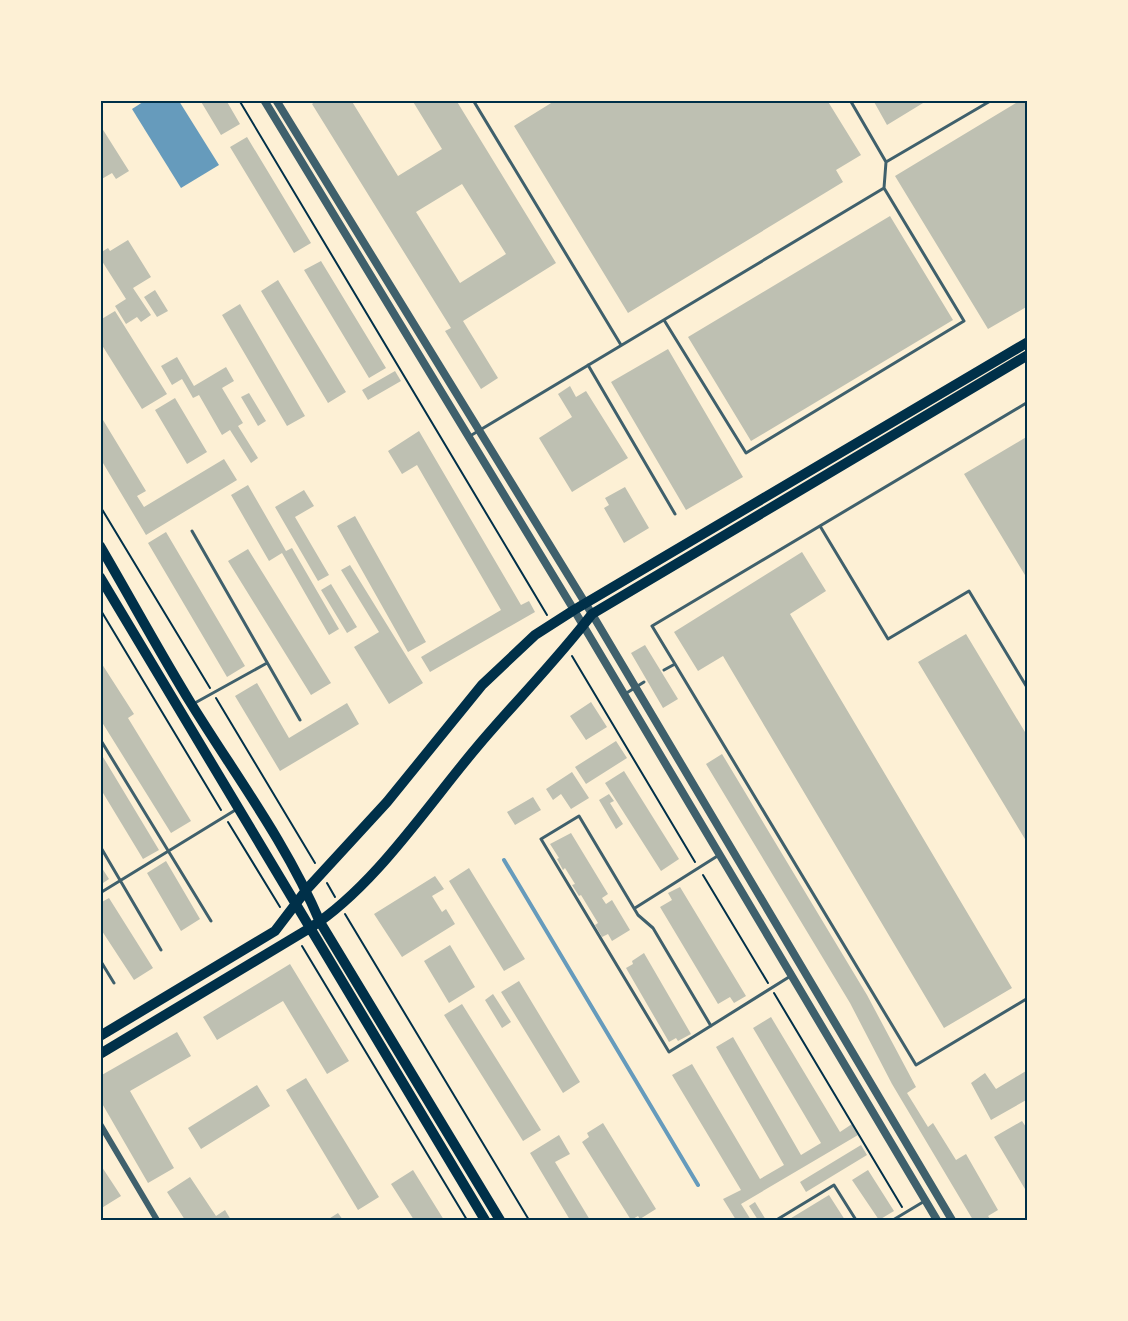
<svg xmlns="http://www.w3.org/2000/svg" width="1128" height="1321" font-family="'Times New Roman',serif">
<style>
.water{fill:#669bbc}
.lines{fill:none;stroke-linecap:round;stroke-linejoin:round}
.stream{stroke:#669bbc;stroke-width:4}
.building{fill:#bec0b2;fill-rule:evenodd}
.path{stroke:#003049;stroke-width:2}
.service{stroke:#3f606c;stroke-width:3}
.minor{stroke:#3f606c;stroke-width:6}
.tertiary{stroke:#3f606c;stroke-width:8}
.primary{stroke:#003049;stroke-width:10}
.neatline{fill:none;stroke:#003049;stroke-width:2}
</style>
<rect width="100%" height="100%" fill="#fdf0d5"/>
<path class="water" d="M146,100l33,1 40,64 -38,23 -49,-79z"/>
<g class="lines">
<path class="stream" d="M504,860l194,325"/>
</g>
<path class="building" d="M200,100h26l14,24 -19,11z
M317,100h34l47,76 44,-27 -30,-49h44l100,163 -93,58 35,57 -17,11 -36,-58 6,-3 -139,-224zM462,184l44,70 -46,29 -44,-71z
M556,100h271l34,55 -25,15 7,12 -215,131 -114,-187z
M873,100h55l-41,25z
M1021,100h7v206l-40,23 -93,-153z
M100,125l29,46 -13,8 -4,-6 -12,7z
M247,137l64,106 -17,10 -64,-106z
M890,216l63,104 -202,121 -63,-104z
M128,240l23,37 -18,11 18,27 -10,7 -4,-5 -11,7 -11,-18 11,-7 -26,-41v-5l8,-5 2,3z
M321,261l65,107 -17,10 -65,-108z
M278,280l68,112 -18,11 -67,-112z
M155,290l13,21 -11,6 -13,-20z
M240,304l65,112 -18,10 -65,-111z
M115,311l52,83 -25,15 -42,-67v-22z
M668,349l75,128 -57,33 -75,-128z
M177,357l17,29 32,-19 8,14 -12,7 21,35 -5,3 20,32 -7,5 -21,-33 -8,5 -23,-40 -6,3 -11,-19 -10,6 -11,-19z
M395,371l6,10 -33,19 -6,-10z
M570,386l6,11 10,-6 42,67 -56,34 -33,-54 33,-21 -14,-23z
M249,393l17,28 -8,5 -17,-29z
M175,398l32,54 -20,12 -32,-54z
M100,415l46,76 -9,5 7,11 80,-48 13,21 -91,55 -46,-77z
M419,431l102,174 8,-4 6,11 -105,60 -9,-15 80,-47 -84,-145 -15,9 -14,-23z
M1028,436v144l-64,-106z
M248,485l38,66 6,-3 47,81 -10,6 -47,-82 -13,8 -38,-66z
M625,487l24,41 -25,15 -20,-35 5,-3 -4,-7z
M304,490l10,16 -19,11 34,58 -11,6 -43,-74z
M355,516l71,126 -18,10 -71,-126z
M166,532l79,134 -18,11 -79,-134z
M248,549l83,134 -20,12 -83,-134z
M802,552l24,39 -36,23 222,374 -68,40 -221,-372 -25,15 -24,-39z
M350,565l73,118 -34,21 -35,-57 25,-15 -38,-62z
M331,584l26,43 -10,6 -26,-43z
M966,634l62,103v107l-110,-182z
M645,645l33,54 -15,9 -32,-55z
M100,661l34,53 -6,4 63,103 -20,12 -71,-114z
M257,683l32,55 58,-35 12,21 -79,47 -45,-75z
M591,702l16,25 -21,13 -16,-24z
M616,741l11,17 -41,26 -11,-17z
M100,752l59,98 -16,9 -43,-71z
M722,754l145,241 49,92 -9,6 21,34 5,-4 23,37 10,-6 32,56 -10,6 3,4h-18l-81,-136 -42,-81 -144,-239z
M624,771l55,88 -18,12 -56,-88z
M572,772l17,26 -18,11 -10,-15 -8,6 -7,-11z
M609,794l5,7 -4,2 13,21 -7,5 -17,-29z
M533,797l8,13 -26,15 -8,-13z
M571,833l37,61 -6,4 4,6 6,-4 18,30 -18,11 -4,-7 -6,3 -7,-12 3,-2 -17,-28 -2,1 -7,-11 3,-1 -10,-16 -2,2 -6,-11 2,-1 -9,-14z
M166,861l34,58 -19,12 -34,-58z
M100,865l9,14 -9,6z
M469,868l56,91 -21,12 -55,-90z
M435,876l9,13 -12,7 10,16 4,-3 9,15 -53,33 -28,-43z
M680,887l66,109 -12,7 -4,-6 -12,7 -58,-97 12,-7 -4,-7z
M109,898l44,70 -19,12 -34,-52v-25z
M450,945l25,42 -26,16 -25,-42z
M644,953l47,81 -13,7 -2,-3 -7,4 -43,-74 7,-4 -1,-3z
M290,964l59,97 -22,13 -44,-73 -66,39 -14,-23z
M519,981l61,101 -17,11 -62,-101z
M493,994l18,28 -9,6 -17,-28z
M462,1004l79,126 -18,11 -79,-126z
M771,1017l69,115 12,-8 6,11 -117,69 10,16h-15l-13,-21 18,-9 -69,-115 20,-11 68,115 24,-14 -68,-118 17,-10 68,118 20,-12 -68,-115z
M177,1032l14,24 -61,35 44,77 -26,15 -48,-83v-24z
M1026,1071l2,28 -37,21 -20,-37 14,-10 11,16z
M306,1078l73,119 -21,13 -72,-120z
M257,1085l13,21 -69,43 -13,-21z
M1022,1121l6,9v64l-34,-57z
M603,1123l53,86 -16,10 -2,-3 -7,4 -49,-78 7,-5 -2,-4z
M559,1135l11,19 -15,8 35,58h-20l-40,-67z
M861,1145l6,10 -61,37 -6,-10z
M100,1164l21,32 -21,13z
M413,1170l31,50h-30l-23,-36z
M868,1170l26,41 -15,9 -27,-40z
M190,1177l26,39 9,-6 6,10h-46l-18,-28z
M829,1195l16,25h-57z
M755,1202l11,18h-8l-9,-14z
M338,1213l5,7h-16z"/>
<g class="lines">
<path class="path" d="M239,100l308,515
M100,506l110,182
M100,609l121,201
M572,656l123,206
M216,698l99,165
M228,822l52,85
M703,875l65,108
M327,883l8,14
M345,914l184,306
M302,946l165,274
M774,993l128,214"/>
<path class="service" d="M473,100l148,245
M850,100l36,62 106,-62
M884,188l2,-26
M588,365l87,149
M470,436c138,-83 276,-165 414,-248l80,133 -218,132 -82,-133
M820,526l68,113 81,-48 59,98
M192,531l108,189
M675,664l-23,-38 376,-224
M664,670l11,-6 241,401 112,-67
M625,694l19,-12
M193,704l74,-41
M100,739l111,182
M100,846l61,104
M100,893l137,-84
M635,908l84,-53
M100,960l14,23
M711,1026l-58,-98 -15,-13 -59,-99 -38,23 128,213c40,-25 80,-50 120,-75
M778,1219l56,-34 22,35
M893,1220l30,-18"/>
<path class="minor" d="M100,1124l57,96"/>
<path class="tertiary" d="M264,100l310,510 363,610
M276,100l316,514 360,606"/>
<path class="primary" d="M100,546c31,53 60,107 92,159 44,71 95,139 128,217l180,298
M100,577l385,643
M100,1036l175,-105 32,-42 80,-87 95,-117 53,-50 39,-25 454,-268
M100,1054l210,-126c65,-42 117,-122 167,-181 38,-45 79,-86 115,-133l436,-259"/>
</g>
<rect width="1128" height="1321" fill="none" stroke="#fdf0d5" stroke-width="204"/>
<rect x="102" y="102" width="924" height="1117" class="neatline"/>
</svg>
